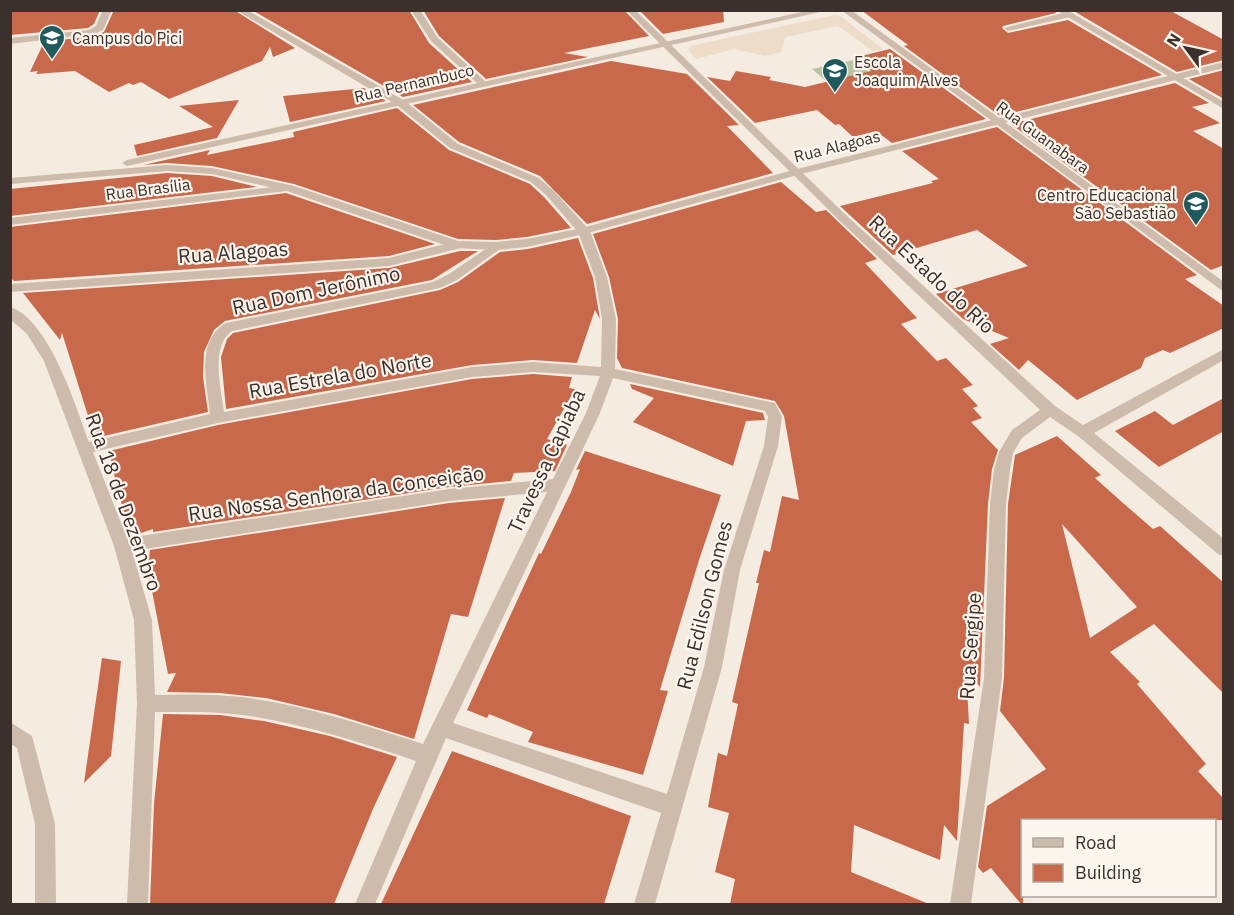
<svg xmlns="http://www.w3.org/2000/svg" width="1234" height="915" font-family="'IBM Plex Sans',sans-serif">
<style>
.green{fill:#b8c4a0}
.plaza{fill:#ecdcc8}
.building{fill:#c8694b;fill-rule:evenodd}
.lines{fill:none;stroke-linecap:round;stroke-linejoin:round}
.service{fill:#cdbbac;fill-rule:evenodd}
.minor{fill:#cdbbac;fill-rule:evenodd}
.tertiary{fill:#cdbbac;fill-rule:evenodd}
.labels{text-anchor:middle;dominant-baseline:central;stroke-width:4.5;stroke-linejoin:round;paint-order:stroke}
.far-poi-label{font-size:16px;fill:#3b302b;stroke:#fbf5ee;text-anchor:start}
.far-street-label{font-size:16px;fill:#3b302b;stroke:#fbf5ee}
.street-label{font-size:20px;fill:#3b302b;stroke:#fbf5ee}
</style>
<rect width="100%" height="100%" fill="#f4ebe1"/>
<path class="green" d="M854,60l40,31 -43,11 -39,-33z"/>
<path class="plaza" d="M835,15l5,1 43,33 -10,2 -35,-25 -53,11 -4,15 -16,4 -31,-7 -38,10 -8,-9 2,-4z"/>
<path class="building" d="M10,10l82,1 8,-1 -6,14 -6,4 -78,7z
M114,10h120l61,38 -22,9 -3,-10 -8,14 -93,38 -28,-17 -8,3 -4,-2 -20,9 -34,-21 -39,3 2,-3 -8,1 14,-30 50,-6 10,-4z
M252,10h157l20,33 43,39 -69,15z
M423,10h201l25,26 -85,17 24,4 -102,22 -47,-43z
M639,10h84l1,12 -61,12z
M861,10h193l2,3 -53,13 -1,2 6,5 60,-13 94,55 -162,41 -96,-70 4,-1z
M1072,10h97l55,30v20l-47,12z
M890,49l96,70 -94,24 -16,-12 -23,6 -14,-13 -4,1 -18,-15 -62,13 -48,-46 23,4 6,-10 35,6 -2,3 36,7 66,-16 -18,-13z
M611,61l76,13 52,51 -12,1 46,47 -186,51 -47,-48 -81,-34 -46,-37z
M1224,70v29l-35,-20z
M1175,83l34,20 -17,4 28,16 -27,8 31,18v116l-13,5 -200,-146z
M364,88l22,13 -96,21 -7,-26z
M239,100l-22,38 -80,18 -3,-11 79,-18 -34,-21z
M397,108l52,42 81,34 14,13 27,31 -44,9 -31,3 -38,-1 -164,-55 -82,-18 -45,-3 -24,2 67,-15 -3,5 87,-18 -1,-5z
M997,127l200,148 -12,4 39,27v22l-54,25 -7,-3 -18,8 -4,10 -64,32 -49,-40 -9,10 -29,-26 19,-6 -46,-19 -27,-25 92,-28 -51,-36 -84,25 -53,-49 93,-23 -2,-2 8,-2 -37,-28z
M167,173l45,3 45,11 -247,29v-27z
M781,182l35,30 10,-2 51,49 -12,4 52,55 -16,6 36,37 9,-3 27,27 -11,4 16,17 -5,2 9,10 -11,4 27,28 -6,19 -4,35 -8,183 -14,-18 3,55 -5,-1 -7,118 -13,-16 -4,35 -86,-35 -3,47 78,32h-199l5,-25 -20,-7 14,-59 -21,-6 10,-54 9,3 11,-52 -6,-2 27,-119h-3l8,-33 6,2 12,-56 17,4 -15,-84 -9,-15 -153,-33 -5,-10 1,-39 -9,-42 -16,-43z
M286,193l149,51 -46,12 -375,25 -4,-4v-50z
M578,238l15,40 7,41 -5,-9 -18,53 -44,-3 -61,5 -246,44 -5,-52 6,-18 6,-6 207,-43 18,-8 42,-30 28,-3z
M460,251h18l-46,29 -207,41 -11,9 -10,22 -1,25 5,35 -113,26 -33,-105 -2,7 -37,-47 366,-25z
M533,374l39,3 -3,11 6,1 -28,50 20,6 -12,26 -41,2 -3,8 -62,6 -296,45v-3l-18,6 -4,-23 -6,2 -6,-18 -10,-45 109,-26 254,-46z
M630,384l133,29 2,7 -19,1 -13,45 -100,-44 21,-24 -22,-9z
M1224,398v33l-65,36 -44,-36 40,-20 18,14z
M1057,436l44,39 -6,3 28,25 30,26 7,-3 64,57v111l-70,-70 -44,28 30,30 -3,2 69,80 -8,7 26,28v21h-201v84h-2l-30,-36 -8,5 -5,-6 9,-61 59,-37 -46,-58 4,-33 4,-174 7,-49zM1062,524l75,83 -47,31z
M585,451l136,44 -22,65 -39,130 8,1 -25,84 -115,-33 5,-10 -44,-18 -2,4 -20,-8 72,-157 2,1 30,-62 9,-23 -4,1z
M505,498l-37,119 -17,-3 -37,125 -80,-25 -68,-16 -46,-5 -53,-1 9,-19 -8,1 -16,-83 3,-12 -7,1 4,-15h-4l2,-15 299,-47z
M102,658l19,3 -10,95 -27,27z
M163,714l57,1 44,6 66,15 67,21 -24,52 -39,95h-184l4,-100z
M452,751l179,65 -27,88h-223z"/>
<g class="lines">
<path class="service" d="M1067,12l4,3 -1,2 -62,14 -4,-3z
M10,722l22,14 23,88 1,80h-21v-80l-18,-76 -7,-5z"/>
<path class="minor" d="M103,10h9l-9,20 -9,4 -84,10v-6l79,-8 7,-4z
M236,10h11l158,91 53,43 81,34 15,13 36,40 17,46 9,42 -1,50 155,33 5,1 7,14 -4,29 -38,124 -18,97 -67,237h-21l27,-91 -215,-75 -71,166h-20l61,-143c-57,-19 -114,-38 -174,-46 -29,-4 -58,-3 -87,-3l-7,192h-21l10,-200 -3,-84 -20,-74 -70,-185 -17,-27 -17,-15v-12c39,12 66,100 79,135l121,-28c-3,-30 -15,-73 16,-91l207,-41 16,-8 47,-32 6,4 -2,3 -43,31 -17,8 -208,43c-22,15 -11,58 -8,81l248,-45 61,-5 68,5 1,-48 -7,-42 -17,-45 -32,-37 -15,-13 -81,-34 -53,-43zM533,372l67,4 -14,37 -33,66 -104,10 -322,49 -34,-86 125,-29 254,-46zM613,378l152,33 3,6 -4,29 -40,124 -20,97 -37,127 -214,-71 147,-310zM547,492l-124,252c-59,-19 -119,-39 -181,-47 -29,-3 -58,-3 -87,-2l-3,-75 -20,-69 317,-50z
M411,10h9l17,27 49,45v4h-6l-49,-45z
M626,10h9l213,207 207,189 28,19 141,-76v11l-130,73 130,106v17l-6,-2 -140,-118 -28,-19 -28,21 -9,15 -3,17 -4,34 -4,174 -31,226h-21l34,-226 6,-174 4,-34 5,-18 13,-22 28,-20 -200,-189z
M841,10h10l373,272v10z
M1056,10h11l157,92v7z
M290,185l6,3 -2,2 -284,35v-7z
M457,241l6,4 -2,3 -72,18 -379,26v-8l379,-26z"/>
<path class="tertiary" d="M811,10h18l-702,156 -5,-3 5,-3z
M1224,62v6l-423,106 -213,59 -61,14 -31,3 -43,-2 -166,-57 -75,-17 -45,-3 -157,13v-6l157,-13 45,3 82,18 164,55 38,1 31,-3 55,-11 211,-58z"/>
</g>
<defs>
<symbol id="university-pin" viewBox="-11 -11 22 30"><path d="M0 17L-7.5 6A9.5 9.5 0 1 1 7.5 6Z" fill="#1f5a5e" stroke="#fbf5ee"/><path d="M0-5L7-2L0 1L-7-2ZM-4 1L0 2.5L4 1V4Q0 6-4 4Z" fill="#fff"/></symbol>
<symbol id="school-pin" viewBox="-11 -11 22 30"><path d="M0 17L-7.5 6A9.5 9.5 0 1 1 7.5 6Z" fill="#1f5a5e" stroke="#fbf5ee"/><path d="M0-5L7-2L0 1L-7-2ZM-4 1L0 2.5L4 1V4Q0 6-4 4Z" fill="#fff"/></symbol>
</defs>
<g fill-rule="evenodd">
<use href="#university-pin" x="37" y="23" width="30" height="40"/>
<use href="#school-pin" x="820" y="56" width="30" height="40"/>
<use href="#school-pin" x="1181" y="189" width="30" height="40"/>
</g>
<g class="labels">
<g class="far-poi-label">
<text x="72" y="38">Campus do Pici</text>
<text x="854" y="62">Escola<tspan x="854" dy="18">Joaquim Alves</tspan></text>
<text x="1176" y="195" text-anchor="end">Centro Educacional<tspan x="1176" dy="18">São Sebastião</tspan></text>
</g>
<g class="far-street-label">
<text transform="translate(414 83) rotate(-13)">Rua Pernambuco</text>
<text transform="translate(1043 137) rotate(36)">Rua Guanabara</text>
<text transform="translate(837 146) rotate(-14)">Rua Alagoas</text>
<text transform="translate(148 189) rotate(-7)">Rua Brasília</text>
</g>
<g class="street-label">
<text transform="translate(233 252) rotate(-4)">Rua Alagoas</text>
<text transform="translate(932 274) rotate(43)">Rua Estado do Rio</text>
<text transform="translate(316 290) rotate(-12)">Rua Dom Jerônimo</text>
<text transform="translate(340 375) rotate(-10)">Rua Estrela do Norte</text>
<text transform="translate(546 461) rotate(-65)">Travessa Capiaba</text>
<text transform="translate(336 493) rotate(-8)">Rua Nossa Senhora da Conceição</text>
<text transform="translate(124 502) rotate(70)">Rua 18 de Dezembro</text>
<text transform="translate(704 605) rotate(-76)">Rua Edilson Gomes</text>
<text transform="translate(970 646) rotate(-86)">Rua Sergipe</text>
</g>
</g>
<rect width="1234" height="915" fill="none" stroke="#3b302b" stroke-width="24"/>
<rect x="1021" y="819" width="195" height="78" fill="#fbf5ee" stroke="#aea6a0" stroke-width="1.5"/>
<rect x="1033" y="838" width="30" height="9" fill="#cdbbac" stroke="#aea6a0" stroke-width="1.5"/>
<text x="1075" y="849" font-size="18" fill="#3b302b">Road</text>
<rect x="1033" y="864" width="30" height="18" fill="#c8694b" stroke="#aea6a0" stroke-width="1.5"/>
<text x="1075" y="879" font-size="18" fill="#3b302b">Building</text>
<g transform="translate(1186 48) rotate(303)" stroke="#fbf5ee" stroke-width="4.5" paint-order="stroke">
<path d="M0-4.5L10 22L0 15L-10 22Z" fill="#3b302b"/>
<text y="-9" font-size="16" font-weight="bold" text-anchor="middle" fill="#3b302b">N</text>
</g>
</svg>
